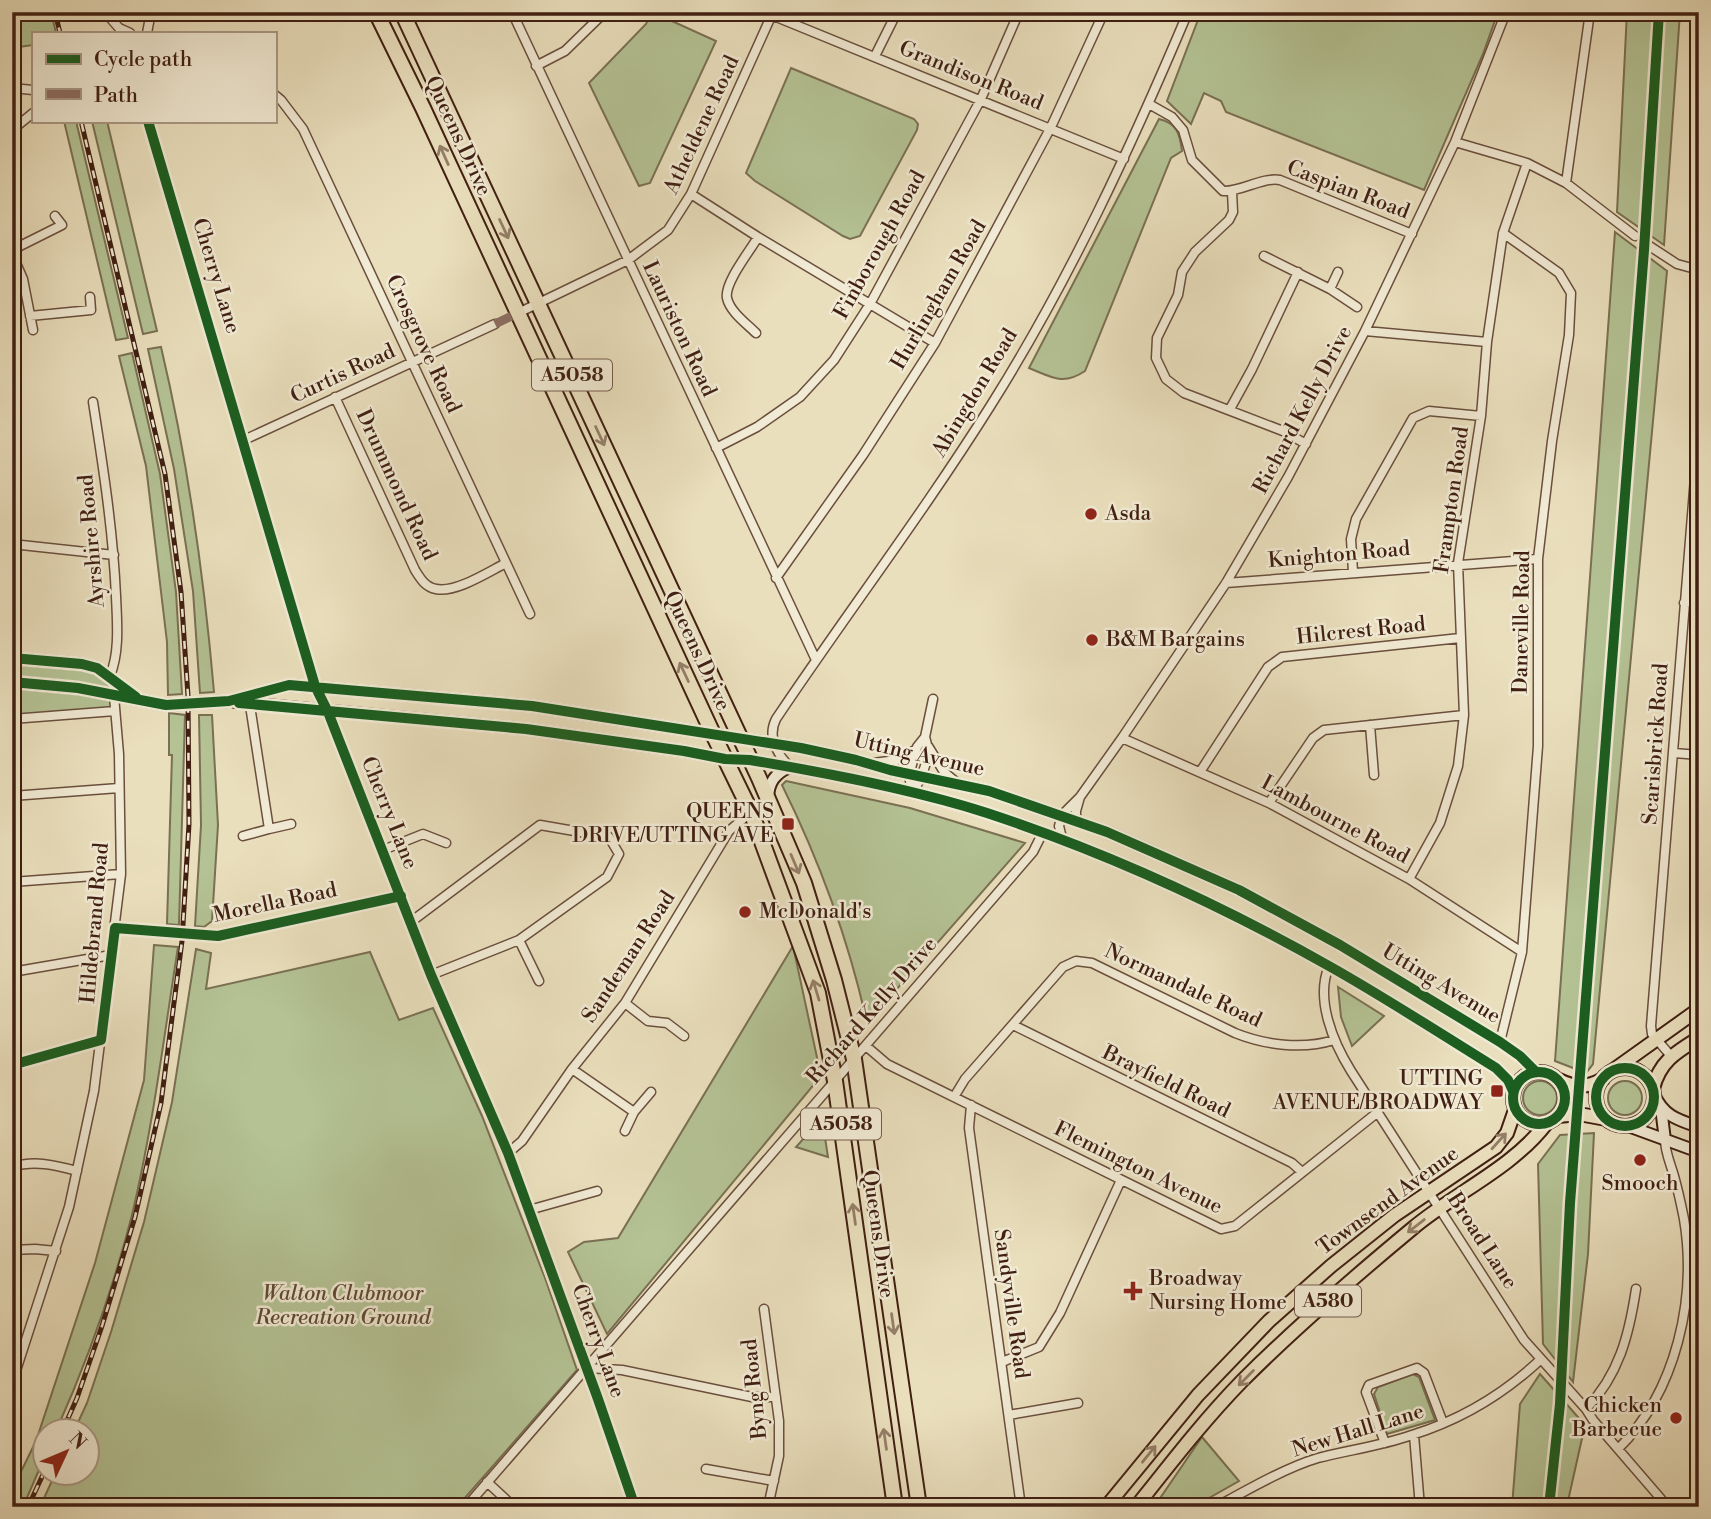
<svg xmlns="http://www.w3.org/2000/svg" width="1711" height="1519" font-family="'Libre Bodoni',serif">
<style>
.green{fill:#b4c294;stroke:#7a7053;stroke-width:2}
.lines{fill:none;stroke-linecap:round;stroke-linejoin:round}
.street-casing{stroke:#6a4f3d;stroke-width:11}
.secondary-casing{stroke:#401f12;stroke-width:14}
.primary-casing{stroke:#401f12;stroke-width:16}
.highway-casing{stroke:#401f12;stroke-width:18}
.street{stroke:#f1ead4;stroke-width:8}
.secondary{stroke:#f1ead4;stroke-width:10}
.primary{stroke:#eadfbd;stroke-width:12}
.highway{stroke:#eadfbd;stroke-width:14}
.rail-casing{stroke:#401f12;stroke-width:5}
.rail{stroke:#f1ead4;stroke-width:2.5;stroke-dasharray:8;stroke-linecap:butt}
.quiet{stroke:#8d6e63;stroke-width:9;stroke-dasharray:18 9;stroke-linecap:butt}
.cycleway-casing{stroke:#f1ead4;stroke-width:15}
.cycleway{stroke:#1b5e20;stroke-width:10}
.oneway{stroke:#957f68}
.poi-dot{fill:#8f2418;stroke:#f1ead4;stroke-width:2.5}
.labels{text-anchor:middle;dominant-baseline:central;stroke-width:5;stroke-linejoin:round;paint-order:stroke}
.shield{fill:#f1ead4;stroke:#755c4c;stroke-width:2}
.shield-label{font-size:19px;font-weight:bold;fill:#401f12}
.street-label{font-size:21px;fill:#401f12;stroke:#f1ead4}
.poi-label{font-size:21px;fill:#401f12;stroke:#f1ead4;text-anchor:start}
.park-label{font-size:21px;font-style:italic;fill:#5d4832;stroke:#f1ead4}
</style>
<rect width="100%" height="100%" fill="#eadfbd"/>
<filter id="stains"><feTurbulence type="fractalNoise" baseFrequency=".00286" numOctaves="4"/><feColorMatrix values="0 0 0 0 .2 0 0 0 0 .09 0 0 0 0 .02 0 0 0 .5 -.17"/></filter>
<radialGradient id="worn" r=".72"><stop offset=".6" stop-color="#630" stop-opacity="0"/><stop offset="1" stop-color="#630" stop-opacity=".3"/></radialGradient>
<path class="green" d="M12,12h39l5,21h-23v12l-21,3z
M652,12l64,29 -66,142 -11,3 -50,-103 57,-59z
M1201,12h297l-15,42 -59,136 -198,-78 -5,-11 -17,-8 -13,31 -24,-23z
M1627,12h53l-16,233 -47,-33z
M791,68l123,51 4,5 -1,6 -57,106 -10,3 -7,-3 -88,-55 -9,-8z
M1159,119c18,4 21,15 23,32l-11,7 -86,213c-22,15 -34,6 -56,-3z
M64,121h12l52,217 -12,2z
M92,121h15l50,210 -14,3z
M1615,232l52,39 -74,793 -7,9 -31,-12z
M161,347c27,114 43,229 53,345l-14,1 -7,-102 -19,-122 -26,-120z
M132,353l28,121 16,118 6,102 -14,1 -1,-53 -21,-176 -27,-110z
M12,658l70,6 59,38 -26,-6v15l-103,8z
M169,713l16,2 -6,210 -12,-1 5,-169h-3z
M199,715h13l6,110 -6,96 -8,6 -9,-1 6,-101z
M786,781l124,27 115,35 -158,180c-18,-82 -48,-163 -85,-238z
M154,945l24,2c-14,89 -25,180 -46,268 -19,74 -45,147 -76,216l-10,1 -1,24 -22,51h-11v-17l24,-49 59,-178 49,-183z
M793,946l28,130 -214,258 -39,-82 16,-10 34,-4z
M196,949l15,4 -5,36 164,-37 29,68 34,-12 49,108 63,162 32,92 -120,137h-417l15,-33h33v-42l-14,-1 13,-28 24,-71 33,-110 28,-120z
M1338,987l46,29 -32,30 -11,-29z
M1523 1098a17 17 0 1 1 34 0a17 17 0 1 1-34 0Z
M1608 1098a17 17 0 1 1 34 0a17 17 0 1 1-34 0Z
M822,1118l6,39 -32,-10z
M1594,1133l-6,121 -15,128 -30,-38 -5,-180 22,-29z
M1413,1374l6,3 16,43 -48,14 -13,-40 4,-7z
M1540,1374l45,51 -17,76 5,6h-61l8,-103z
M1202,1437l37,44 -46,26h-39z"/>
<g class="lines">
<defs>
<path id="street" d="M105,12l14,16 11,5
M512,12l304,648
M764,12l360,147
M147,33l4,-21
M875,56l22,-44
M536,66l29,-15 40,-39
M12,88l21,2
M275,95l6,5 22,29 227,485
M1149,104l23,13 11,13 9,30 31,31c19,1 38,-14 57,-11l132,54
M148,121l167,565 13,26 103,263 77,178 90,246 37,108
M12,130l21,-17
M1455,142l72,21 39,20 69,53
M1566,183l24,-171
M1232,192l1,20 -4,8 -34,32 -13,20 -4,23 -21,43 -1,20 10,21 18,14 99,38 23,13
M691,194l67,43 177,106
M1648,245l29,19 22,6
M12,250l50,-25 -7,-9
M12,254l11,25 10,51
M1264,256l66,33 27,18
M1330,289l8,-17
M516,314l112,-54 40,-30 23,-36 82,-182
M30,316l61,-6 -1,-13
M1365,331l122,11
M756,333c-9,-9 -26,-21 -29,-35 -3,-15 23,-47 31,-61
M335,397l80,173c5,8 10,17 21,19 20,4 52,-17 70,-26
M93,402c10,64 20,128 23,194 1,25 4,56 -6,80
M1230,409l22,-40 46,-97
M244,440l251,-116
M716,448l41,-21 43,-30 34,-37 36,-56 111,-205 38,-87
M12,544l102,11
M1353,572l-2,-33 5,-20 57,-101 16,-7 52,5
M776,578l87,-123 72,-112 116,-216 53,-115
M1226,583l312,-24
M1684,603l15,-2
M249,699l20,130 22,-5
M12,719l103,-8
M1370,725l4,50
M1122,738l147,65 140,76 113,73
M928,746l16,26 12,10
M1674,753l25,2
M873,763l24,-3 18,-10
M790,767c-14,-14 -23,-30 -14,-48 71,-106 148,-207 215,-314 78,-124 140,-258 197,-393
M1200,772l68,-105 14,-10 178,-19
M912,794l-3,-19 8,-28 8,-10 8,-38
M912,794c10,-17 20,-38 13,-57
M12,796l107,-8
M1269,803l44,-65 11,-8 140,-15
M1076,820v-9l4,-14
M243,836l26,-7
M1063,842l-4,-16 3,-11 18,-18 42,-59 104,-155 62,-106 77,-146 90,-189 51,-130
M383,850l40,-16 23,9
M1409,879l31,-56 18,-57 6,-51 -6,-152 23,-147 6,-74 16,-109 24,-70
M12,882l109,-8
M412,921l128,-96 69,12 10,17 -12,23 -88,63 -88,35
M115,928l103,8 183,-40
M519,940l20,41
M1329,966c-14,33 4,76 22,105l173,269 62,69 7,11 75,87
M12,972l99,-17
M625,1003l23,18 19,2 17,13
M1013,1025l279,138 10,9
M1500,1042l22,-90 16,-206v-187l14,-118 17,-106 2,-42 -12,-20 -56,-40
M866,1046l21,18 334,165 14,-3 143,-114
M1671,1056l-19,-22 -1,-8 48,-598
M12,1065l89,-25
M572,1069l62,43 17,-20
M954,1097l11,-18 98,-112 13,-6 16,2 143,70c30,12 67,17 99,7
M971,1105l-2,23 52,379
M625,1131l9,-19
M508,1153l14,-12 50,-72 53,-66 104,-172 22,-19
M12,1167c22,-7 43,-2 65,4
M529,1210l68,-19
M12,1250l23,-1 21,2
M764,1309l15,112v35l-11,51
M1002,1362l37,-15 21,-34 61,-133
M587,1368l35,2 130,27h24
M12,1383l57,-176 25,-116 27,-217 -2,-120 -5,-58
M1586,1409c33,-34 43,-74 50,-120
M1009,1415l69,-12
M1414,1435l6,72
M1385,1443l-19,-51 3,-7 48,-17 7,5 19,50
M1618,1449c59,-58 79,-152 66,-230 -3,-15 -6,-29 -10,-43 -3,-11 -9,-24 -9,-36
M706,1469l68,12
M487,1482l27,25
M466,1507l567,-655 9,-18
M1216,1507c29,-16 71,-40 102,-49 31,-8 63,-12 94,-23 48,-15 93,-42 129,-76"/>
<path id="secondary" d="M12,658l70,6 15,4 42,32
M12,682l66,6 88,17 63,-4 60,-16 243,21 269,42 55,12 34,10 99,21 118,41 132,58 101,55 160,97 20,14 16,16
M235,702l291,27 158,22 41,8 25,1c77,13 162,29 237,53 118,39 234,92 342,153 57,32 112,68 167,102l12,12 5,11
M768,799c0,-16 7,-26 22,-32
M1654,1094c9,22 24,26 45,33
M1661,1108l4,32
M1628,1126l71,26"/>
<path id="primary" d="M1596 1097a29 29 0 1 1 58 0a29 29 0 1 1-58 0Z
M1615,1069l84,-60
M1513 1098a26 26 0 1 1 52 0a26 26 0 1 1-52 0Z
M1559,1080c16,8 28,8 44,-1
M1653,1089c6,-27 23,-37 46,-51
M1558,1116l21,-2 27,5
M1106,1507l92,-112 71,-74 62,-55 64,-51 101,-68 11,-14 8,-23
M1136,1507c34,-43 68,-87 106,-126 54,-54 112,-104 171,-153 43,-36 98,-59 133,-104"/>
<path id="highway" d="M376,12l47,96 290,626 38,78 67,181 17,88 60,426
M402,12l357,766 45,105 30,97 20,79 65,448"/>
</defs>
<use href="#street" class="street-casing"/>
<use href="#secondary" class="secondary-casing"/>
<use href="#primary" class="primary-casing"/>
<use href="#highway" class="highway-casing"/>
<use href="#street" class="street"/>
<use href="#secondary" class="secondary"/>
<use href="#primary" class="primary"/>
<use href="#highway" class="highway"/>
<defs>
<path id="rail" d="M55,12l5,21
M62,1432l15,-34 25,-72 33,-109 26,-114 21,-162 7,-117 -1,-128 -7,-104 -16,-118 -84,-353
M28,1507l18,-39"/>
</defs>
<use href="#rail" class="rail-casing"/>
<use href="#rail" class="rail"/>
<path class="quiet" d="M495,324l21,-10"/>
<defs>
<path id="cycleway" d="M148,121l167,565 13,26 103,263 77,178 90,246 37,108
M12,658l70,6 15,4 39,29
M12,682l66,6 88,17 63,-4 60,-16 243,21 269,42 55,12 34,10 99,21 118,41 132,58 101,55 160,97 20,14 16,16
M239,703l287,26 158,22 41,8 25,1c77,13 162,29 237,53 118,39 234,92 342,153 57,32 112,68 167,102l12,12 5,11
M12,1065l89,-25 14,-112 103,8 183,-40
M1596 1097a29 29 0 1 1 58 0a29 29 0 1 1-58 0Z
M1513 1098a26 26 0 1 1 52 0a26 26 0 1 1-52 0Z
M1549,1507l11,-103 10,-201 74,-953 15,-238"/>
</defs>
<use href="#cycleway" class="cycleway-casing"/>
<use href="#cycleway" class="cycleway"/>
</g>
<defs><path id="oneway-shaft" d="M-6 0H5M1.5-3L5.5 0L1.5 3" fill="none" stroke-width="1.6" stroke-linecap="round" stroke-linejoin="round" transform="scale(1.75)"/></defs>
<g class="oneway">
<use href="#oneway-shaft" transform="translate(444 155) rotate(-114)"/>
<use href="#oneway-shaft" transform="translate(504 229) rotate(65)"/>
<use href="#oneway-shaft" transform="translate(600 436) rotate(65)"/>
<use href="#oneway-shaft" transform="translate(684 672) rotate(-115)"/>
<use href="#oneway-shaft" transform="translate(795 864) rotate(67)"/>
<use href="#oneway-shaft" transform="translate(816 990) rotate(-107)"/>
<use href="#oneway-shaft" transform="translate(1499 1141) rotate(-48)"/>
<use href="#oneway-shaft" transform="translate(854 1214) rotate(-98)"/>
<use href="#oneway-shaft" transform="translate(1416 1226) rotate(142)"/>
<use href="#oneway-shaft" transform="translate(893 1324) rotate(82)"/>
<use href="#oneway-shaft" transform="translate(1246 1378) rotate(135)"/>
<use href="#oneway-shaft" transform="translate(885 1439) rotate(-98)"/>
<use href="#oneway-shaft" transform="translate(1149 1454) rotate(-51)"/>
</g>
<g class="poi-dot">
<circle cx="1091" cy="514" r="7"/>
<circle cx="1092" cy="640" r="7"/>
<rect x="781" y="817" width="14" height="14" rx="3.5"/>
<circle cx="745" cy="912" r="7"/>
<rect x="1490" y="1084" width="14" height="14" rx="3.5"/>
<circle cx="1640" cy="1160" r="7"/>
<path d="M1129.5 1280.5h7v7h7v7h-7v7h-7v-7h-7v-7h7z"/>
<circle cx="1676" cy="1418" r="7"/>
</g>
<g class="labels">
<g class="shield">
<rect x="532" y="359.5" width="80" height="31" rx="5"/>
<rect x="801" y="1108.5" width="80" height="31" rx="5"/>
<rect x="1295" y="1285.5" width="66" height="31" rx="5"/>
</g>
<g class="shield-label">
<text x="572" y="375">A5058</text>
<text x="841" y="1124">A5058</text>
<text x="1328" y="1301">A580</text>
</g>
<g class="street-label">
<text transform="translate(971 76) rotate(22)">Grandison Road</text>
<text transform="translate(702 125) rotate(-65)">Atheldene Road</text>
<text transform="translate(458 136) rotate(65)">Queens Drive</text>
<text transform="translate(1348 190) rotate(21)">Caspian Road</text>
<text transform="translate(880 245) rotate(-61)">Finborough Road</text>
<text transform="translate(216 276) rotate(73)">Cherry Lane</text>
<text transform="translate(939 295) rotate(-60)">Hurlingham Road</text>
<text transform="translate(679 329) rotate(65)">Lauriston Road</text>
<text transform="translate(423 344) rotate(65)">Crosgrove Road</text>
<text transform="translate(343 374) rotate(-25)">Curtis Road</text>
<text transform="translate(975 393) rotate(-59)">Abingdon Road</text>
<text transform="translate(1303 410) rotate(-62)">Richard Kelly Drive</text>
<text transform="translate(396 485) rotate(65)">Drummond Road</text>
<text transform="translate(1452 500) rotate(-82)">Frampton Road</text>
<text transform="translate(92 541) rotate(-95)">Ayrshire Road</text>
<text transform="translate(1339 555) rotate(-5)">Knighton Road</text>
<text transform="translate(1522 622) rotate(-89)">Daneville Road</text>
<text transform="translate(1361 631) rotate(-6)">Hilcrest Road</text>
<text transform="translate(697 651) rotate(65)">Queens Drive</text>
<text transform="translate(1656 744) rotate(-86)">Scarisbrick Road</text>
<text transform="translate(919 755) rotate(13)">Utting Avenue</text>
<text transform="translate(389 813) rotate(68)">Cherry Lane</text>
<text transform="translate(1335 820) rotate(28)">Lambourne Road</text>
<text transform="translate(275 903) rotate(-12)">Morella Road</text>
<text transform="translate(95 923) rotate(-85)">Hildebrand Road</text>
<text transform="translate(629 957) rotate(-57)">Sandeman Road</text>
<text transform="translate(1441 984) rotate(31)">Utting Avenue</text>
<text transform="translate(1183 986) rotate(25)">Normandale Road</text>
<text transform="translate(872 1011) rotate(-49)">Richard Kelly Drive</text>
<text transform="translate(1166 1082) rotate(26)">Brayfield Road</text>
<text transform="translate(1138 1168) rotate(26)">Flemington Avenue</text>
<text transform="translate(1388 1201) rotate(-36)">Townsend Avenue</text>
<text transform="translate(878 1234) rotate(82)">Queens Drive</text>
<text transform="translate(1482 1241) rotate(57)">Broad Lane</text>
<text transform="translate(1011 1304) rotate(82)">Sandyville Road</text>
<text transform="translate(598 1341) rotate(70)">Cherry Lane</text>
<text transform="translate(755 1389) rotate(-96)">Byng Road</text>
<text transform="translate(1358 1431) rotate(-17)">New Hall Lane</text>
</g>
<g class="poi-label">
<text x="1105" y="514">Asda</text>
<text x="1106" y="640">B&amp;M Bargains</text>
<text x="774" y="812" text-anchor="end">QUEENS<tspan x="774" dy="24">DRIVE/UTTING AVE</tspan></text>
<text x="759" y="912">McDonald's</text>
<text x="1483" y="1079" text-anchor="end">UTTING<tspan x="1483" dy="24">AVENUE/BROADWAY</tspan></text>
<text x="1640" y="1184" text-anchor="middle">Smooch</text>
<text x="1149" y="1279">Broadway<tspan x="1149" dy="24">Nursing Home</tspan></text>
<text x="1662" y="1406" text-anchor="end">Chicken<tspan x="1662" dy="24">Barbecue</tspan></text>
</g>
<g class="park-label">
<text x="343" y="1294">Walton Clubmoor<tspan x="343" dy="24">Recreation Ground</tspan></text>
</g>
</g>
<rect width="1711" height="1519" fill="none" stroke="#eadfbd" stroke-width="42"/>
<rect x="14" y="14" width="1683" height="1491" fill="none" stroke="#401f12" stroke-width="3.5"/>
<rect x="21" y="21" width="1669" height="1477" fill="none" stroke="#401f12" stroke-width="2"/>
<rect x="32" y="32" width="245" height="91" fill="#f1ead4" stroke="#aa9986" stroke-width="2"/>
<rect x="46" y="54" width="35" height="10" fill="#1b5e20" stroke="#aa9986" stroke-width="2"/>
<text x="94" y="66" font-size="21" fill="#401f12">Cycle path</text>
<rect x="46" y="89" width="35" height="10" fill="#8d6e63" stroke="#aa9986" stroke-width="2"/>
<text x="94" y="102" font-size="21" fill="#401f12">Path</text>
<g transform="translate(66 1452) rotate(46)"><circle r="33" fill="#f1ead4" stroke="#aa9986" stroke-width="2"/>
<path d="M0-5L12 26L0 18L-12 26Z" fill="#8f2418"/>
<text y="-10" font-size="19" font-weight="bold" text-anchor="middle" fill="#401f12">N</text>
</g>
<rect width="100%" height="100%" filter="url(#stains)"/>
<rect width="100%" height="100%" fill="url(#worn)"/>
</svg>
